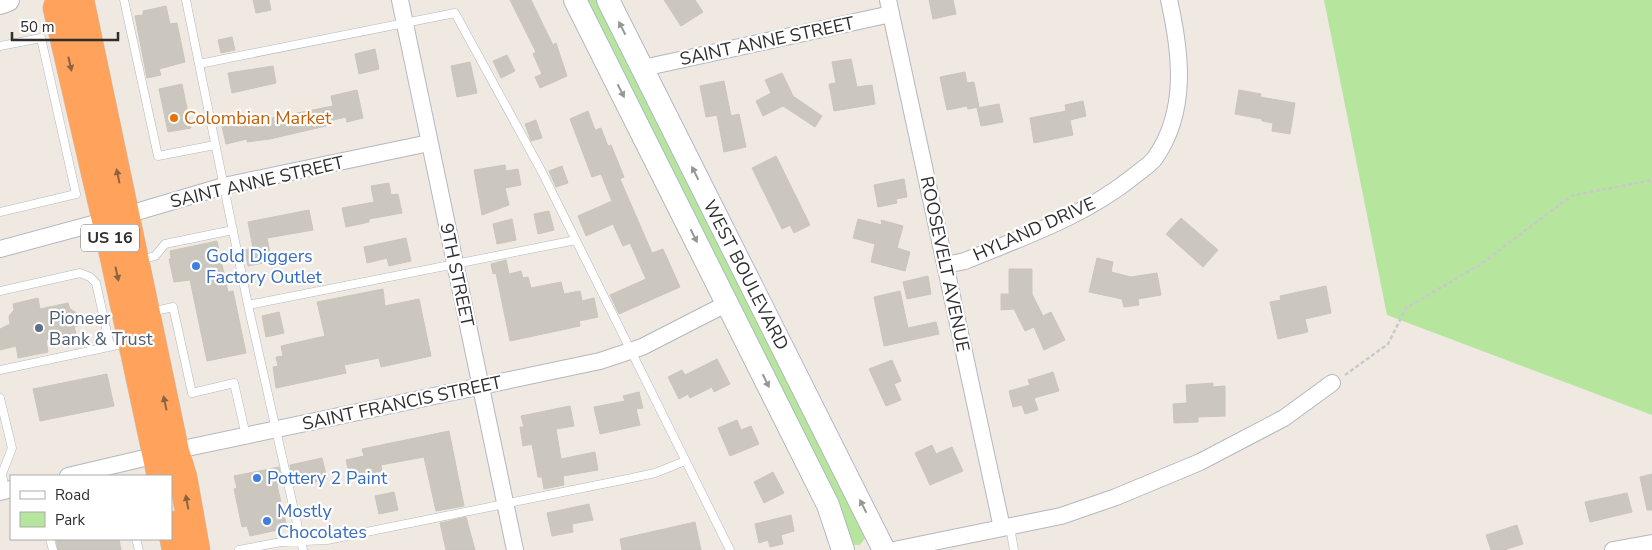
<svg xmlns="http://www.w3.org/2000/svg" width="1652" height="550" font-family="'Nunito Sans',sans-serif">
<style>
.green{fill:#b6e59e}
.building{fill:#cbc7bf;stroke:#cbc5ba}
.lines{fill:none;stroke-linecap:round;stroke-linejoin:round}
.lane-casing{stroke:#b4b7c1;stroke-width:9}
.street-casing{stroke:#b4b7c1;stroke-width:18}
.secondary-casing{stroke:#b4b7c1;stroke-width:24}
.highway-casing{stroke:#c9c9c9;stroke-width:29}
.path{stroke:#c9c9c9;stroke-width:2.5;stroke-dasharray:4 2.5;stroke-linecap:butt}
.lane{stroke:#fff;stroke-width:8}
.street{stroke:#fff;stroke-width:16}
.secondary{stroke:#fff;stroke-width:22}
.highway{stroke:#ffa35c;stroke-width:28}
.oneway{fill:#969696}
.oneway2{fill:#8c6343}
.food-dot{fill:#e8710a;stroke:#fff;stroke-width:2}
.shop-dot{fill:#3f7fe0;stroke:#fff;stroke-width:2}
.service-dot{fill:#5c6f8a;stroke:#fff;stroke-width:2}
.labels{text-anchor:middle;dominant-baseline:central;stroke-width:4.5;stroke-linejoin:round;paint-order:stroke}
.shield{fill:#fff;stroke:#6d6d6d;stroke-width:1}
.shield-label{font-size:16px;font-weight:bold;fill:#2e2e2e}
.street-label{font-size:18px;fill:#2e2e2e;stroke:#fff}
.food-label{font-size:18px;fill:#c56008;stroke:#fff;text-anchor:start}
.shop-label{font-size:18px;fill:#366cbe;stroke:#fff;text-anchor:start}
.service-label{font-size:18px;fill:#4e5e75;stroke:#fff;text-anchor:start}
</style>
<rect width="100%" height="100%" fill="#efe9e1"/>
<path class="green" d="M581,0h18l267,537 -6,8h-7z
M1324,0h328v415l-265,-100z"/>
<path class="building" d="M253,0h16l2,10 -15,3z
M510,0h21l22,45 3,-2 11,33 -27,12 -5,-11 7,-3 -9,-20 3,-2z
M664,0h31l8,12 -22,14z
M929,0h24l3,14 -23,5z
M166,6l4,18 7,-1 8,39 -26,7 2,6 -14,3 -12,-62 8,-1v-4z
M232,37l3,13 -14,3 -3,-13z
M375,49l4,20 -20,5 -4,-20z
M507,55l8,16 -14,7 -8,-17z
M851,59l6,28 15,-2 3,19 -41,7 -5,-27 7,-1 -4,-21z
M470,62l7,31 -20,4 -6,-31z
M273,66l3,17 -44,10 -4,-20z
M965,72l2,11 7,-1 5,25 -11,2 -1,-3 -20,4 -7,-33z
M782,73l11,23 29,20 -7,11 -32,-21 -20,10 -7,-15 15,-8 -6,-13z
M724,81l7,35 8,-2 7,33 -22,5 -7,-37 -11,2 -6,-31z
M182,84l9,44 -23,4 -9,-43z
M357,90l6,28 -16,4 -1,-5 -21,5 1,4 -56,13 -23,3v-3l-21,5 -4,-18 8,-2 -1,-3 27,-6 1,6 76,-15 -2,-10z
M1239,90l22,4 -1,3 35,6 -5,31 -18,-3 1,-8 -11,-2v-2l-27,-5z
M1083,101l3,15 -16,4 3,15 -39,8 -4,-25 36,-7 -1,-6z
M999,104l4,18 -22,4 -4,-18z
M588,111l7,19 6,-2 7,18 3,-1 13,32 -4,2 32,74 11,-4 17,38 -61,27 -9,-19 36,-16 -16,-36 -7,3 -10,-22 -27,12 -8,-20 34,-15 -11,-27 -9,3 -22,-58z
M536,120l6,18 -11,3 -6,-17z
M776,156l34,69 -16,8 -4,-8 -8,4 -30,-61z
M505,165l1,6 12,-2 3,16 -16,3 4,17 -27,10 -8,-45z
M562,166l6,17 -12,4 -7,-16z
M904,179l3,18 -11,2 1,4 -19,4 -4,-22z
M389,183l2,12 7,-1 4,19 -33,6v3l-23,5 -4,-19 32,-6 -3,-16z
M309,210l4,20 -46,8 4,20 -9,1 1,4 -15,3 -3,-16 8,-2 -5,-26z
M549,211l5,19 -16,4 -4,-20z
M1181,218l37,32 -15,17 -37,-33z
M512,219l4,21 -19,4 -4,-20z
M858,219l24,6 -1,-5 22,6 -6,22 13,4 -5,19 -34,-9 4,-18 -22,-6z
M406,238l5,23 -22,5 -2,-8 -20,5 -3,-16z
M217,241l11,51 5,-1 13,62 -39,8 -17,-81 -16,2 -5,-23h2l-1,-8z
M1097,258l16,4 -2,10 20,5 26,-4 4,22 -23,4 1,6 -15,2 -2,-8 -33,-7z
M506,260l3,14 12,-3 2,7 5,-1 3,11 30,-6 3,12 16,-3 2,10 12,-3 4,19 -19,4 1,5 -70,15 -14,-68 -3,1 -2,-10z
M1009,269h23v25l11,22 8,-4 14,28 -21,10 -10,-23 -9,4 -11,-22 -13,1v-16h8z
M928,276l3,18 -24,5 -4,-17z
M1326,286l5,27 -26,6 3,13 -30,7 -8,-37 11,-2 -1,-4z
M383,289l2,17 34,-7 12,57 -50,11 -2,-9 -35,7 2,8 -70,15 -3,-21 5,-1 -2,-9 7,-1 -2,-10 44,-10 -8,-34z
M900,291l8,37 28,-6 3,12 -55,12 -10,-49z
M38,298l2,11 28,-6 2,6 12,7 -5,7 1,3 -4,1 2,6 -30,7 2,12 -30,6 -2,-12 -16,4v-21l10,-5 -1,-8 5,-6 -1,-6z
M279,312l5,21 -18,4 -4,-21z
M717,359l13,25 -16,8 -2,-5 -22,11 -2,-4 -9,5 -11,-22 14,-7 3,5z
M892,360l9,21 -7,3 7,16 -15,6 -17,-37z
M1053,372l6,19 -25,7 4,12 -13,4 -3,-9 -9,2 -4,-16 21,-6 -2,-5z
M107,374l7,32 -74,15 -7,-32z
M1213,383v4l12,-1v30l-27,1v5l-24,1 -1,-19 14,-1 -1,-18z
M639,392l4,16 -7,1 4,16 -40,9 -6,-27 31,-6 -2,-5z
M570,406l4,20 -18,3 5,30 34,-7 3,18 -35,6 1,9 -20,4 -2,-12h-4l-6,-33 -9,2 -3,-19h4l-3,-11z
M737,420l4,10 10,-4 8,18 -29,12 -12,-28z
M449,431l15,75 -28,5 -12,-54 -43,8 1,6 -32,7 -4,-18 18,-4 -2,-7z
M932,445l4,9 16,-7 11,24 -33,14 -15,-32z
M322,458l5,21 -16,4 -1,-5 -17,4 -3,-17z
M279,467l3,17 -5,1 10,43 -37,8 -3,-10 -5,1 -8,-38 3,-1 -3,-12z
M773,472l11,21 -20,10 -10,-21z
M1652,474v36h-5l-7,-33z
M394,492l4,18 -19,4 -4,-18z
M1627,493l5,19 -42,10 -5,-20z
M589,504l4,16 -21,4 1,8 -21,4 -5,-23z
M791,515l3,16 -13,4 2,9 -13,3 -2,-7 -9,3 -4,-19z
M466,517l9,33h-29l-6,-27z
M695,522l6,28h-79l-2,-11z
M1517,525l6,19 -19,6h-13l-5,-15z
M56,539h63l2,11h-63z"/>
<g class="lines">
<defs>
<path id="lane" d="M124,0l34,156 57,-11
M186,0l62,305 55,245
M0,46l41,-8 35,156 -76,18
M199,64l256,-51 87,159 188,378
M140,260l15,-4 10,-12 68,-14
M0,291l80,-18 10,4 6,6 14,63
M248,305l328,-65
M151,312l22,-5 19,86 42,-10 12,53
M0,370l127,-27
M0,398l12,50 -10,26 3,17
M1010,527l4,23
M50,539l3,11
M136,539l3,11
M239,550l42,-8 46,-2 305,-62 23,-5 30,-12"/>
<path id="street" d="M400,0l115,550
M888,0l114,528
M643,68l248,-54
M0,249l126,-34 98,-29 205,-43
M946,265l19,-4c58,-24 120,-45 169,-85 7,-6 16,-11 21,-18 33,-47 26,-105 14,-158
M68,476l119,-28 413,-87 42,-14 86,-44
M0,492l11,-3
M894,550l167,-34 55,-19 84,-35 84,-44 48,-35
M1613,550l39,-7"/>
<path id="secondary" d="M575,0l253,505 15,45
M608,0l276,550
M0,3l8,-3"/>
<path id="highway" d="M60,0l-3,8 49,212 55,256
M80,0l95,451 8,26 13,73
M171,525l5,25"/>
</defs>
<use href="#lane" class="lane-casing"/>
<use href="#street" class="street-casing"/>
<use href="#secondary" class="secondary-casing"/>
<use href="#highway" class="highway-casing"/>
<path class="path" d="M1345,375l43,-31 18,-36 75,-44 90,-68 81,-16"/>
<use href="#lane" class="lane"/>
<use href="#street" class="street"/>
<use href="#secondary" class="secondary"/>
<use href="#highway" class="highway"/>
</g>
<defs><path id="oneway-solid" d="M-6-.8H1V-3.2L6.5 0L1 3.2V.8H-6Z" transform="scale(1.25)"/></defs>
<g class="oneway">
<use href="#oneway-solid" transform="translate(622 28) rotate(-117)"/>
<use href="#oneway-solid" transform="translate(621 91) rotate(63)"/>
<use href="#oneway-solid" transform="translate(695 173) rotate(-117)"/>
<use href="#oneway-solid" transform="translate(694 236) rotate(63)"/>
<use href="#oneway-solid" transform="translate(766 381) rotate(64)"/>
<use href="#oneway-solid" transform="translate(863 506) rotate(-117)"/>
</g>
<g class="oneway2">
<use href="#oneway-solid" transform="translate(70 64) rotate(77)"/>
<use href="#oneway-solid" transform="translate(118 176) rotate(-102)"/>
<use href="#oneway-solid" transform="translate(117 274) rotate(78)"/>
<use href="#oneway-solid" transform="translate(165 403) rotate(-102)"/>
<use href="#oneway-solid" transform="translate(187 502) rotate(-100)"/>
</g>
<circle class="food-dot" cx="174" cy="118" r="5"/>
<g class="shop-dot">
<circle cx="196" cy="266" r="5"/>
<circle cx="257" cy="478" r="5"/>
<circle cx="267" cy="521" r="5"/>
</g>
<circle class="service-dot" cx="39" cy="328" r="5"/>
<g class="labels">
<rect class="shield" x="81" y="224.5" width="58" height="27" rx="4"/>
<g class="shield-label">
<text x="110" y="238">US 16</text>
</g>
<g class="street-label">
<text transform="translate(767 41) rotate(-12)">SAINT ANNE STREET</text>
<text transform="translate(257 182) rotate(-13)">SAINT ANNE STREET</text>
<text transform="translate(1034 229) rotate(-24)">HYLAND DRIVE</text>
<text transform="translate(945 264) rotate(78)">ROOSEVELT AVENUE</text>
<text transform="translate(457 275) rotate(78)">9TH STREET</text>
<text transform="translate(746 275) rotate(63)">WEST BOULEVARD</text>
<text transform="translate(402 403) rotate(-12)">SAINT FRANCIS STREET</text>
</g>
<g class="food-label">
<text x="184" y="118">Colombian Market</text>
</g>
<g class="shop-label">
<text x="206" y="256">Gold Diggers<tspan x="206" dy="21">Factory Outlet</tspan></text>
<text x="267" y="478">Pottery 2 Paint</text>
<text x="277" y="511">Mostly<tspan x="277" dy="21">Chocolates</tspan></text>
</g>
<g class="service-label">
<text x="49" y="318">Pioneer<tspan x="49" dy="21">Bank &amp; Trust</tspan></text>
</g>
</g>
<rect x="10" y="475" width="162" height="65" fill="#ffffff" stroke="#ababab"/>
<rect x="20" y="491" width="25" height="8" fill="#ffffff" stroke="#ababab"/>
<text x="55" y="500" font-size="15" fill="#2e2e2e">Road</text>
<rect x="20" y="512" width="25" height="15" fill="#b6e59e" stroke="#ababab"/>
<text x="55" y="525" font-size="15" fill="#2e2e2e">Park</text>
<path d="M12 32v8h106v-8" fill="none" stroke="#2e2e2e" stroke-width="2.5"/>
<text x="20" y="32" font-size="15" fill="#2e2e2e" stroke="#ffffff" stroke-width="4" paint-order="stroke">50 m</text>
</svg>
